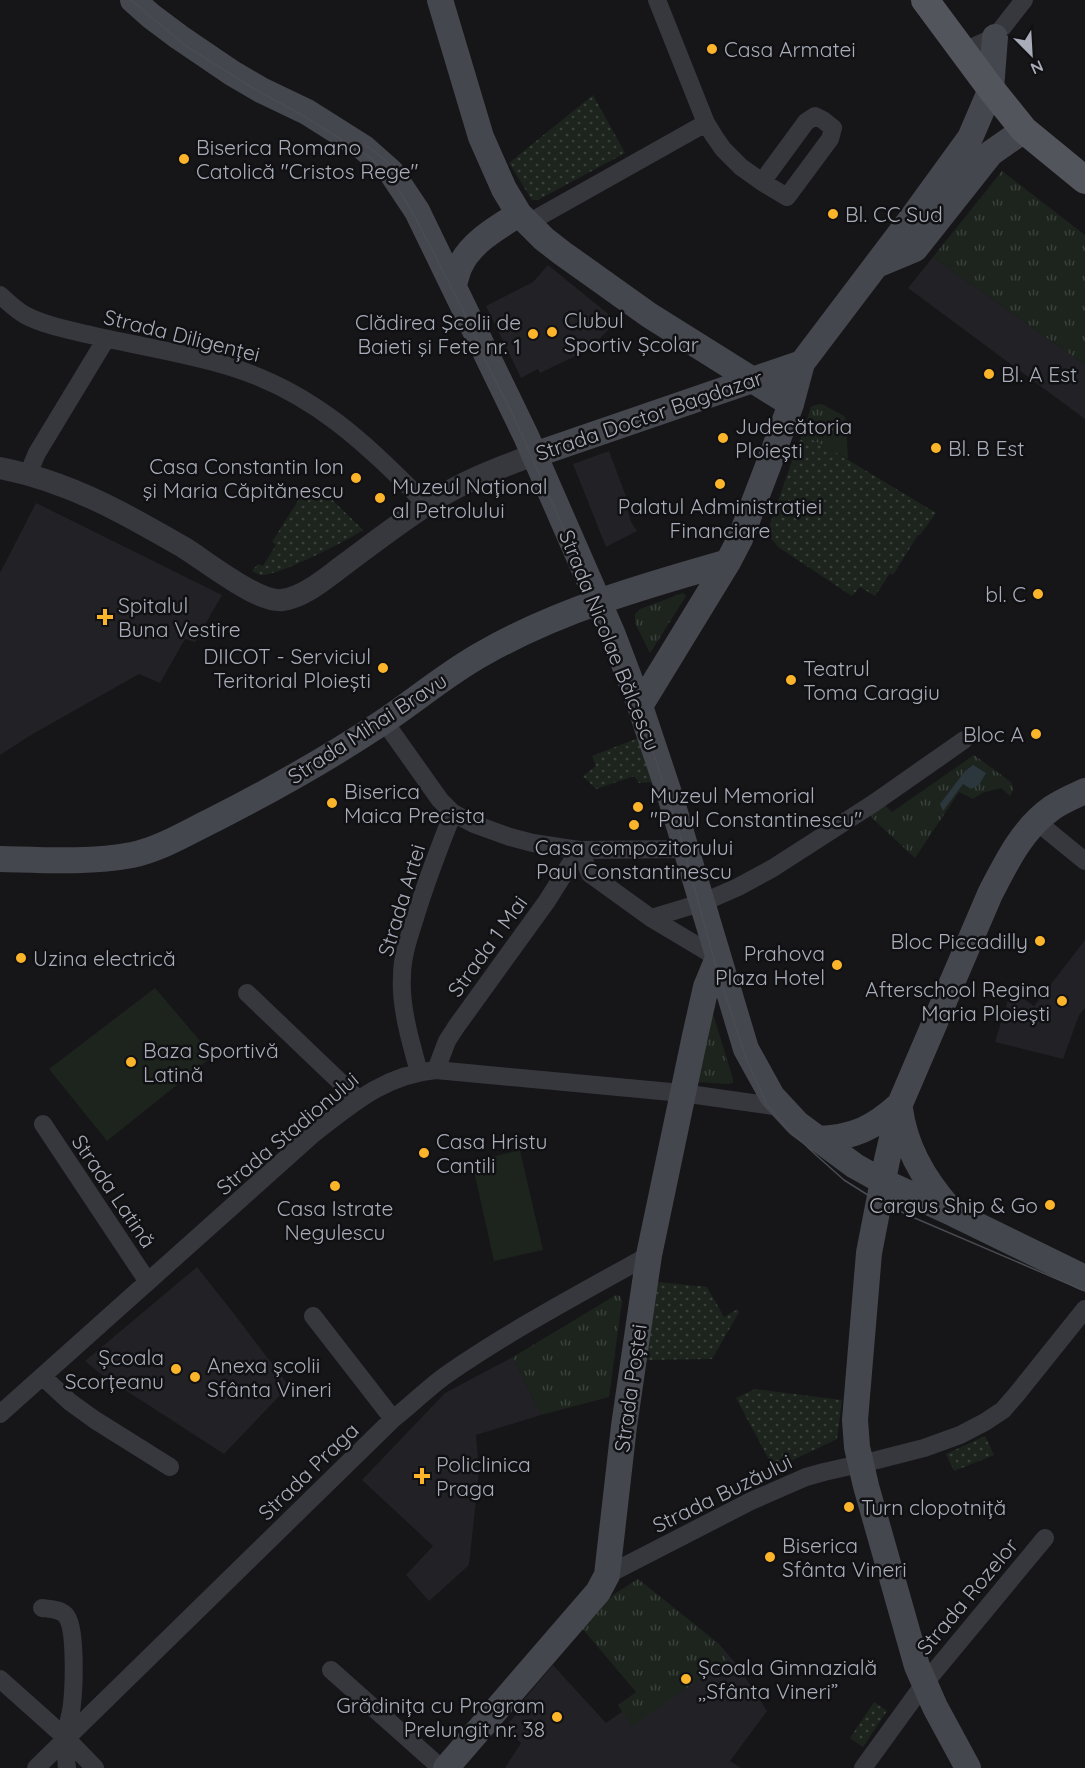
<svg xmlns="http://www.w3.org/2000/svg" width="1085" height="1768" font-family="Quicksand,sans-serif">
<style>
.built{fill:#222226}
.grass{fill:#1c241d}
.park{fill:url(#park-tufts)}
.garden{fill:url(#garden-dots)}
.water{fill:#2c363d}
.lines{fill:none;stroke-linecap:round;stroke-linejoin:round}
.minor{stroke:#37383e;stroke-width:18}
.tertiary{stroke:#37383e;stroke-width:22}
.secondary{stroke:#45474e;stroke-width:26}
.primary{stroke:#53555d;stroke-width:28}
.tram{stroke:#4a4c53;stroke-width:1.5}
.poi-dot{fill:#fcb52b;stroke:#111114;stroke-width:2}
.labels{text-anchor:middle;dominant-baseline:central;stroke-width:5;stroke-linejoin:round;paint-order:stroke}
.poi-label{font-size:21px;fill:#a8adb9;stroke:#111114;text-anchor:start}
.street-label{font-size:21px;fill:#a8adb9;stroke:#111114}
</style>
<defs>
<pattern id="park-tufts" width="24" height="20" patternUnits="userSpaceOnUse" patternTransform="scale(1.5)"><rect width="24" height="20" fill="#1c241d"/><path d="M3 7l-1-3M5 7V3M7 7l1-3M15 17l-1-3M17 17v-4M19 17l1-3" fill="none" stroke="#3a413c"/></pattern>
<pattern id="garden-dots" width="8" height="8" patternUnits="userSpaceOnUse" patternTransform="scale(1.5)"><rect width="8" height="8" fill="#1c241d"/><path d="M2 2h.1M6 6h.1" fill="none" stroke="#3a413c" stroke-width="1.8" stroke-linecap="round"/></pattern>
</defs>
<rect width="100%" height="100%" fill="#161619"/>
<path class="built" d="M933,257l152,108v54l-177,-131z
M548,265l69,56 -29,29 -48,23 -2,-4 -17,9 -35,-72 47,-24z
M609,451l19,51v9l3,11 6,9 -31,16 -33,-83z
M36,503l186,92 -27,47 -10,-3 -25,44 -21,-9 -108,61 -31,20v-182z
M1085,940v68l-6,7 -16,44 -68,-17 16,-52 23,16z
M197,1267l34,43 58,76 -65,68 -122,-79 -17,-14z
M513,1357l28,58 -65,20 3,37 -10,93 -40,36 -23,-26 27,-29 -71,-66 83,-87z
M638,1579l81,65 19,22 29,45 -37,50 11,7h-236l16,-25 -16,-16 11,-13 -2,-3 39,-46 53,58 16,-11 -4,-7 18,-12 -23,-98z"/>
<path class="grass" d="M155,988l58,68 -106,85 -58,-72z
M520,1150l23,100 -49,11 -22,-99z"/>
<path class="park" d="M1002,171l83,64v130l-152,-108z
M822,404l22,12 2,4 2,39 -38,-20 -10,2 11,-34 4,-2z
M683,593l3,3 -36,57 -15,-30v-9l5,-5z
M974,755l37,27 2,8 -3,6 -9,-8 -19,5 -9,6 -14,-7 -44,66 -43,-40 -1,-5 15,-7 6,6z
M711,1014l3,3 19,62v4l-4,1 -33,-2z
M616,1295l4,1 2,5 -13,96 -68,18 -28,-58z
M638,1579l81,65 8,16 -95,66 -14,-21 18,-13 -55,-65 32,-32z"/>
<path class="garden" d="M593,95l32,58 -87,47h-6l-23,-37z
M804,439h6l15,7 111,67 -16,22h-2l-25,40 -3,-2 -15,23 -15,-9 -8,9 -74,-49 -7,-9 -3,-8 31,-89z
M317,485l46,45c-16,11 -85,46 -102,45 -1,0 -7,-3 -9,-4l6,-7 5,2 13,-21 -4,-3 29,-46 7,4z
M641,737l11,45 -13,1 -5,-7 -38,13 -13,-13 13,-10 -4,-10z
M658,1282l49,5 17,30 14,-8 1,3 -27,47 -68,1z
M755,1389l87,11 -5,39 -63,30 -38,-71z
M985,1436l9,19 -40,16 -8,-17z
M874,1702l13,9 -24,36 -13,-9z"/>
<path class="water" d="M973,765l13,8 -7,12 -8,4 -8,-5 -20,27 -3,-7 25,-33z"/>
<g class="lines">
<path class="minor" d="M657,0l49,123 8,13 9,13 18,18 21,15 25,15 43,-58 3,-11 -10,-8 -8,-4 -9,6 -44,60
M964,51l31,-14 29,-37
M528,223l178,-100
M0,295c8,7 16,15 25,20 19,10 40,14 61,19 47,11 95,18 142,32 86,26 137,77 199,139
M28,474l9,-21 69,-114
M384,721l56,79 13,13 21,11 36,13 23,6 46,7 108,-1
M1036,821l49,40
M579,850l11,24 61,44 67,40
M651,918l53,-16 34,-15 35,-19 101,-65 90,-63
M247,993l111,106
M436,1070l11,-29 9,-14 91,-126 32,-51
M419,1072c-8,-29 -19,-65 -17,-96 0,-20 7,-39 13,-58 11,-36 24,-70 38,-105
M43,1124l105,158
M313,1316l80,103
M43,1377l27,25 25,18 75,47
M0,1414l312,-279c40,-31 72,-60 124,-65l246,23 99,14
M607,1575l144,-74 55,-24 18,-5 53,-12 47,-12 36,-13 25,-13 18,-12 13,-15 69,-86
M42,1608c9,1 20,1 25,9 9,14 7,69 5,87 -1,11 -5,21 -6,32 -1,10 0,22 1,32
M331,1670l110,98
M0,1679l66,59 29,30
M36,1768l357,-349c18,-14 35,-31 53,-44 65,-45 135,-82 203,-120
M863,1768l61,-84 121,-146"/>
<path class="tertiary" d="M0,468c41,8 82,24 120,44 21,11 42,23 63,35 23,14 75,56 99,53 23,-3 45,-23 63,-36 27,-20 54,-41 82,-59 32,-22 70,-37 107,-50"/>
<path class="secondary" d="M133,0l18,16 28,21 53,36 29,17 46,22 57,36 27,24 26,39 109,225 87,199 27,71 31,93 75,250 26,47 26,28 57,42 27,15 72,33 131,64
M440,0l41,137 23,52 15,25 25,25 18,14 87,62 142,89
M879,264l36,-15 76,-96 33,-23
M454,284c2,-5 3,-12 6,-18 11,-24 38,-39 59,-52
M534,455l268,-92
M640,706l88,-144 12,-23 28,-73 23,-62 11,-41 109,-144 59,-81 21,-49 4,-52
M0,859c42,1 90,4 132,-4 29,-6 56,-23 83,-36 57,-29 112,-60 165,-95 35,-23 66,-50 102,-70 77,-44 162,-68 246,-92
M900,1109c5,38 25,72 50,100
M817,1139c36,-1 57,-11 83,-35
M446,1768l152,-176 9,-17 17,-149 25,-171 46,-219 11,-49 12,-29
M968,1768l-33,-61 -18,-41 -51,-180 -9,-39 -2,-27 14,-167 18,-93 13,-56 90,-210c16,-31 32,-65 62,-86 10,-7 22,-12 33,-17"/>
<path class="primary" d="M925,0l66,89 33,41 61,50"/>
<path class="tram" d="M131,0l55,46 67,42 49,27 68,42 24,25 20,33 48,93 25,56 25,49 97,217 42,116 27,82 37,135 31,95 21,47 20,23 29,27 28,25 27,17 39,19 175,75
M365,145c15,9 27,20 37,34"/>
</g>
<g class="poi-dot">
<circle cx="712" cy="49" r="6"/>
<circle cx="184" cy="159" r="6"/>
<circle cx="833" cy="214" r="6"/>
<circle cx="552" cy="332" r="6"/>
<circle cx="533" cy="334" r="6"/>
<circle cx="989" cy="374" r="6"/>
<circle cx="723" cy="438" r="6"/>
<circle cx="936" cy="448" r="6"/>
<circle cx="356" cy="478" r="6"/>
<circle cx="720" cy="484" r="6"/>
<circle cx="380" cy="498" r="6"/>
<circle cx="1038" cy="594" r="6"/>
<path d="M102 608h6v6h6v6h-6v6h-6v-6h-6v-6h6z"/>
<circle cx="383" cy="668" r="6"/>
<circle cx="791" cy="680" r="6"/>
<circle cx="1036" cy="734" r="6"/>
<circle cx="332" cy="803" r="6"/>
<circle cx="638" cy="807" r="6"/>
<circle cx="634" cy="825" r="6"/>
<circle cx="1040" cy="941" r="6"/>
<circle cx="21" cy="958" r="6"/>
<circle cx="837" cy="965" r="6"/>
<circle cx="1062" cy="1001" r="6"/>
<circle cx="131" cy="1062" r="6"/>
<circle cx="424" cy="1153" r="6"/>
<circle cx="335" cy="1186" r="6"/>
<circle cx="1050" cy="1205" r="6"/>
<circle cx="176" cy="1369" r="6"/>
<circle cx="195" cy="1377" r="6"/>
<path d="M419 1467h6v6h6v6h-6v6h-6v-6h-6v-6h6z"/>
<circle cx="849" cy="1507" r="6"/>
<circle cx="770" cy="1557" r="6"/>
<circle cx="686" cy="1679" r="6"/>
<circle cx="557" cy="1717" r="6"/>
</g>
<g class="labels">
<g class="poi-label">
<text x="724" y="49">Casa Armatei</text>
<text x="196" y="147">Biserica Romano<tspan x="196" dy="24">Catolică "Cristos Rege"</tspan></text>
<text x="845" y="214">Bl. CC Sud</text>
<text x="564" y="320">Clubul<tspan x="564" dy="24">Sportiv Școlar</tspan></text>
<text x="521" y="322" text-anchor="end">Clădirea Şcolii de<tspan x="521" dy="24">Baieti şi Fete nr. 1</tspan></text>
<text x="1001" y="374">Bl. A Est</text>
<text x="735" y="426">Judecătoria<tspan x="735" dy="24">Ploiești</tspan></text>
<text x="948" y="448">Bl. B Est</text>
<text x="344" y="466" text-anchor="end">Casa Constantin Ion<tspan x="344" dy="24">şi Maria Căpitănescu</tspan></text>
<text x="392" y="486">Muzeul Național<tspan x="392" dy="24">al Petrolului</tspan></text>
<text x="720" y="506" text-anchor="middle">Palatul Administraţiei<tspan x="720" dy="24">Financiare</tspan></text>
<text x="1026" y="594" text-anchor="end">bl. C</text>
<text x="118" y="605">Spitalul<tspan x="118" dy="24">Buna Vestire</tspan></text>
<text x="371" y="656" text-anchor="end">DIICOT - Serviciul<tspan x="371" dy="24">Teritorial Ploiești</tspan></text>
<text x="803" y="668">Teatrul<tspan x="803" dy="24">Toma Caragiu</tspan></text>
<text x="1024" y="734" text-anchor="end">Bloc A</text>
<text x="344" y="791">Biserica<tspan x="344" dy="24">Maica Precista</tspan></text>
<text x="650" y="795">Muzeul Memorial<tspan x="650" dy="24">"Paul Constantinescu"</tspan></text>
<text x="634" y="847" text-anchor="middle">Casa compozitorului<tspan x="634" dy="24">Paul Constantinescu</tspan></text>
<text x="1028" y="941" text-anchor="end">Bloc Piccadilly</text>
<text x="825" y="953" text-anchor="end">Prahova<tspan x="825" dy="24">Plaza Hotel</tspan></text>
<text x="33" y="958">Uzina electrică</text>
<text x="1050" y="989" text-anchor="end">Afterschool Regina<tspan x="1050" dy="24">Maria Ploiești</tspan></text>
<text x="143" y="1050">Baza Sportivă<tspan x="143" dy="24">Latină</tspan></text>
<text x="436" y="1141">Casa Hristu<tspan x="436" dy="24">Cantili</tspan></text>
<text x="1038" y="1205" text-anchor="end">Cargus Ship &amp; Go</text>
<text x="335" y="1208" text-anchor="middle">Casa Istrate<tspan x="335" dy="24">Negulescu</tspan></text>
<text x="164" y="1357" text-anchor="end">Școala<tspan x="164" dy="24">Scorțeanu</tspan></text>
<text x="207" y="1365">Anexa școlii<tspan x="207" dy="24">Sfânta Vineri</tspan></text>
<text x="436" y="1464">Policlinica<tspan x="436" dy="24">Praga</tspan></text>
<text x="861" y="1507">Turn clopotniță</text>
<text x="782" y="1545">Biserica<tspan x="782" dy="24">Sfânta Vineri</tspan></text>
<text x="698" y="1667">Școala Gimnazială<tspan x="698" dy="24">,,Sfânta Vineri”</tspan></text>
<text x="545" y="1705" text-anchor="end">Grădinița cu Program<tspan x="545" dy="24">Prelungit nr. 38</tspan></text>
</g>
<g class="street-label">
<text transform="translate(182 335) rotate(14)">Strada Diligenței</text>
<text transform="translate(649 415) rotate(-19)">Strada Doctor Bagdazar</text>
<text transform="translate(610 640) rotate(68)">Strada Nicolae Bălcescu</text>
<text transform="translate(367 728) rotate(-33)">Strada Mihai Bravu</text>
<text transform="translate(401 900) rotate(-73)">Strada Artei</text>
<text transform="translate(487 946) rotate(-54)">Strada 1 Mai</text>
<text transform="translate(287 1133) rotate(-40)">Strada Stadionului</text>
<text transform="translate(114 1191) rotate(56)">Strada Latină</text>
<text transform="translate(630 1388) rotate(-82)">Strada Poștei</text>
<text transform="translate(308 1471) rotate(-44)">Strada Praga</text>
<text transform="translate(722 1493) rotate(-26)">Strada Buzăului</text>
<text transform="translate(967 1596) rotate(-50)">Strada Rozelor</text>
</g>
</g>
<g transform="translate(1031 54) rotate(156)" stroke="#111114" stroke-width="4.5" paint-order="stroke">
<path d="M0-4.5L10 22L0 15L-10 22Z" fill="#a8adb9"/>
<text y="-9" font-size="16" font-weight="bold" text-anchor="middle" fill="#a8adb9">N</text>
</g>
</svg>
